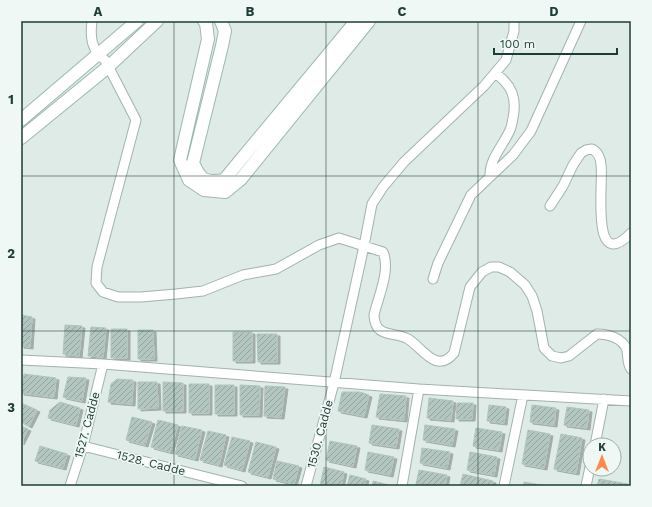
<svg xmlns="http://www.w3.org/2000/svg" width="652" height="507" font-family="'Work Sans',sans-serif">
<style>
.building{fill:url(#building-hatch);stroke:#b0c5bf;filter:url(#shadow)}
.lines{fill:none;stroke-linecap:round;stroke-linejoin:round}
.street-casing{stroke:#a1b3af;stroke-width:11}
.secondary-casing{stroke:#9cb8b1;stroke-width:14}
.street{stroke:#fff;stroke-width:9}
.secondary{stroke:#fff;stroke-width:12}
.grid{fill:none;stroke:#1e3c38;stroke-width:1;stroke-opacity:0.55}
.labels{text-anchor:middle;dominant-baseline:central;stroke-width:3.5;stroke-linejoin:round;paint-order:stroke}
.street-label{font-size:12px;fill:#1e3c38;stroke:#eff8f4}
.neatline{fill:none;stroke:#1e3c38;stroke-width:1.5}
.grid-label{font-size:13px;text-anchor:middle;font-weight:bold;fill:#1e3c38}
</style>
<defs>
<pattern id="building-hatch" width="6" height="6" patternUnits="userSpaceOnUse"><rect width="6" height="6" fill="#b4c6c0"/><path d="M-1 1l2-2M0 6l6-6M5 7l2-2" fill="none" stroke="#92a29d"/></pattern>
<filter id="shadow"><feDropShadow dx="3" dy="2" stdDeviation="0" flood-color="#0004"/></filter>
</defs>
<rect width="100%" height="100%" fill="#deebe7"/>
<path class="building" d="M21,315l11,2 -2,30 -9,-1z
M65,325l17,1 -3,30 -16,-2z
M91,327l15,1 -3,29 -15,-1z
M111,329h16v29h-16z
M138,330h15l1,29h-16z
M233,332h19v29h-19z
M257,334h20v28h-19z
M24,374l32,4 -2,19 -33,-4z
M68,377l18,1 -4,23 -19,-4z
M117,379l16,1 -1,24 -24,-2 3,-18z
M138,382h19l1,26 -20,1z
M163,382l20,1v28h-20z
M189,384h20v29h-20z
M215,385h19v29h-19z
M240,385l20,1 -1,29h-19z
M265,386l20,1 -4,30 -17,-1z
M342,392h18l9,3 -5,21 -26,-5z
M380,394l26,2 -2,24 -28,-3z
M429,398l24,3 -2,19 -24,-2z
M60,402l20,6 -4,17 -28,-7 2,-8z
M21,403l16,7 -8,16 -8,-4z
M457,403h16l-1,16h-16z
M489,405l17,2 -2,16 -17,-2z
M532,405l24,3 -2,17 -24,-3z
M567,407l22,3 -2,18 -23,-3z
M132,417l20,5 -7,23 -19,-5z
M158,420l20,5 -8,27 -19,-5z
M372,425l27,4 -3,18 -27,-4z
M425,425l30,4 -3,16 -29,-5z
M21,426l7,3 -7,14z
M182,426l20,4 -7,29 -20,-5z
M476,428l26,4 -3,18 -26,-4z
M528,430l22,4 -6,34 -22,-4z
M208,431l18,4 -7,30 -19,-5z
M561,434l21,4 -6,35 -22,-4z
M232,437l18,4 -8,29 -18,-5z
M330,441l27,5 -4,20 -27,-6z
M256,442l20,5 -8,30 -20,-5z
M40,446l27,8 -4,14 -28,-7z
M422,448l28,4 -3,16 -27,-5z
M368,452l26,5 -4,18 -25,-5z
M470,452l27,5 -3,18 -27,-5z
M277,461l22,5 -5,18 -21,-5z
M324,467l20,5 -3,14h-21z
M419,470l28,5 -2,11h-19l-10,-2z
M463,474l30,7 -1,5h-32z
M350,475l16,4 -2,7h-17z
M599,479l29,5 -1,2h-30z
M373,481l16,4v1h-17z
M524,482l23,4h-23z"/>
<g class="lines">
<defs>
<path id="street" d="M92,21c-2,16 -1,29 13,39l31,60 -39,147 -1,16 7,9 15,5h23l35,-3 27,-3 40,-16 33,-6 43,-24 20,-7 44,14c8,18 -5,45 -9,63 1,24 20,16 34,24 14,8 28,36 46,14l16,-66 12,-15 9,-5h8l11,5 15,13 7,11 5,15 7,37 8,8 9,2 8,-2 28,-22c11,0 26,4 30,16 1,7 0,13 4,19
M490,177c-1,-18 13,-31 20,-47 2,-4 2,-8 3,-12 4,-20 -1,-33 -18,-45
M550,206l13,-20 10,-21 8,-12 5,-3 6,-1c6,3 9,10 9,16 3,15 -12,111 30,68
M433,279l5,-16 33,-68 42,-40 18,-24 50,-110
M21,360l82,4 316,25 212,12
M595,445l9,-46
M83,446l159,40
M70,486l13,-40 20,-82
M306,486l28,-103 30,-137 8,-42 11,-17 21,-25 80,-76 22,-26 8,-29v-10
M402,486l17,-97
M504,486l19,-91
M586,486l4,-19"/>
<path id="secondary" d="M204,21l2,2 2,16 -28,121 9,20 15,10 21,2 16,-13 128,-158
M221,21l4,10 -3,15 -29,117c8,17 11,20 31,17l132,-159
M21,120l116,-99
M21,138l87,-71 49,-46"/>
</defs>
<use href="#street" class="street-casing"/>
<use href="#secondary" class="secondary-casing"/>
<use href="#street" class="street"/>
<use href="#secondary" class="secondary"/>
</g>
<path class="grid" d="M174,21v465M326,21v465M478,21v465M21,176h610M21,331h610"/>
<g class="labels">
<g class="street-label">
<text transform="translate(87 425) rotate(-75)">1527. Cadde</text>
<text transform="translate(320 434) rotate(-75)">1530. Cadde</text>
<text transform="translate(151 463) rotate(14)">1528. Cadde</text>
</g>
</g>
<rect width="652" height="507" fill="none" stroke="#eff8f4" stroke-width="44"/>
<g transform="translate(602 457)"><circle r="19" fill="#eff8f4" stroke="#9bada9"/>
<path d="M0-3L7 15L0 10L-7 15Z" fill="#fd8b4b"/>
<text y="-6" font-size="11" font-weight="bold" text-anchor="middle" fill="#1e3c38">K</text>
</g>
<path d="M494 48v6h123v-6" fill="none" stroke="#1e3c38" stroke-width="2"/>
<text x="500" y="48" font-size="12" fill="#1e3c38" stroke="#eff8f4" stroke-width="3" paint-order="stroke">100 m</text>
<rect x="22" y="22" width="608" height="463" class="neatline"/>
<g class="grid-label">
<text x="98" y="16">A</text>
<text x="250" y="16">B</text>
<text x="402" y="16">C</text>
<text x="554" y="16">D</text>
<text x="11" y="104">1</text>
<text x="11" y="258">2</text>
<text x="11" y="412">3</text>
</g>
</svg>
